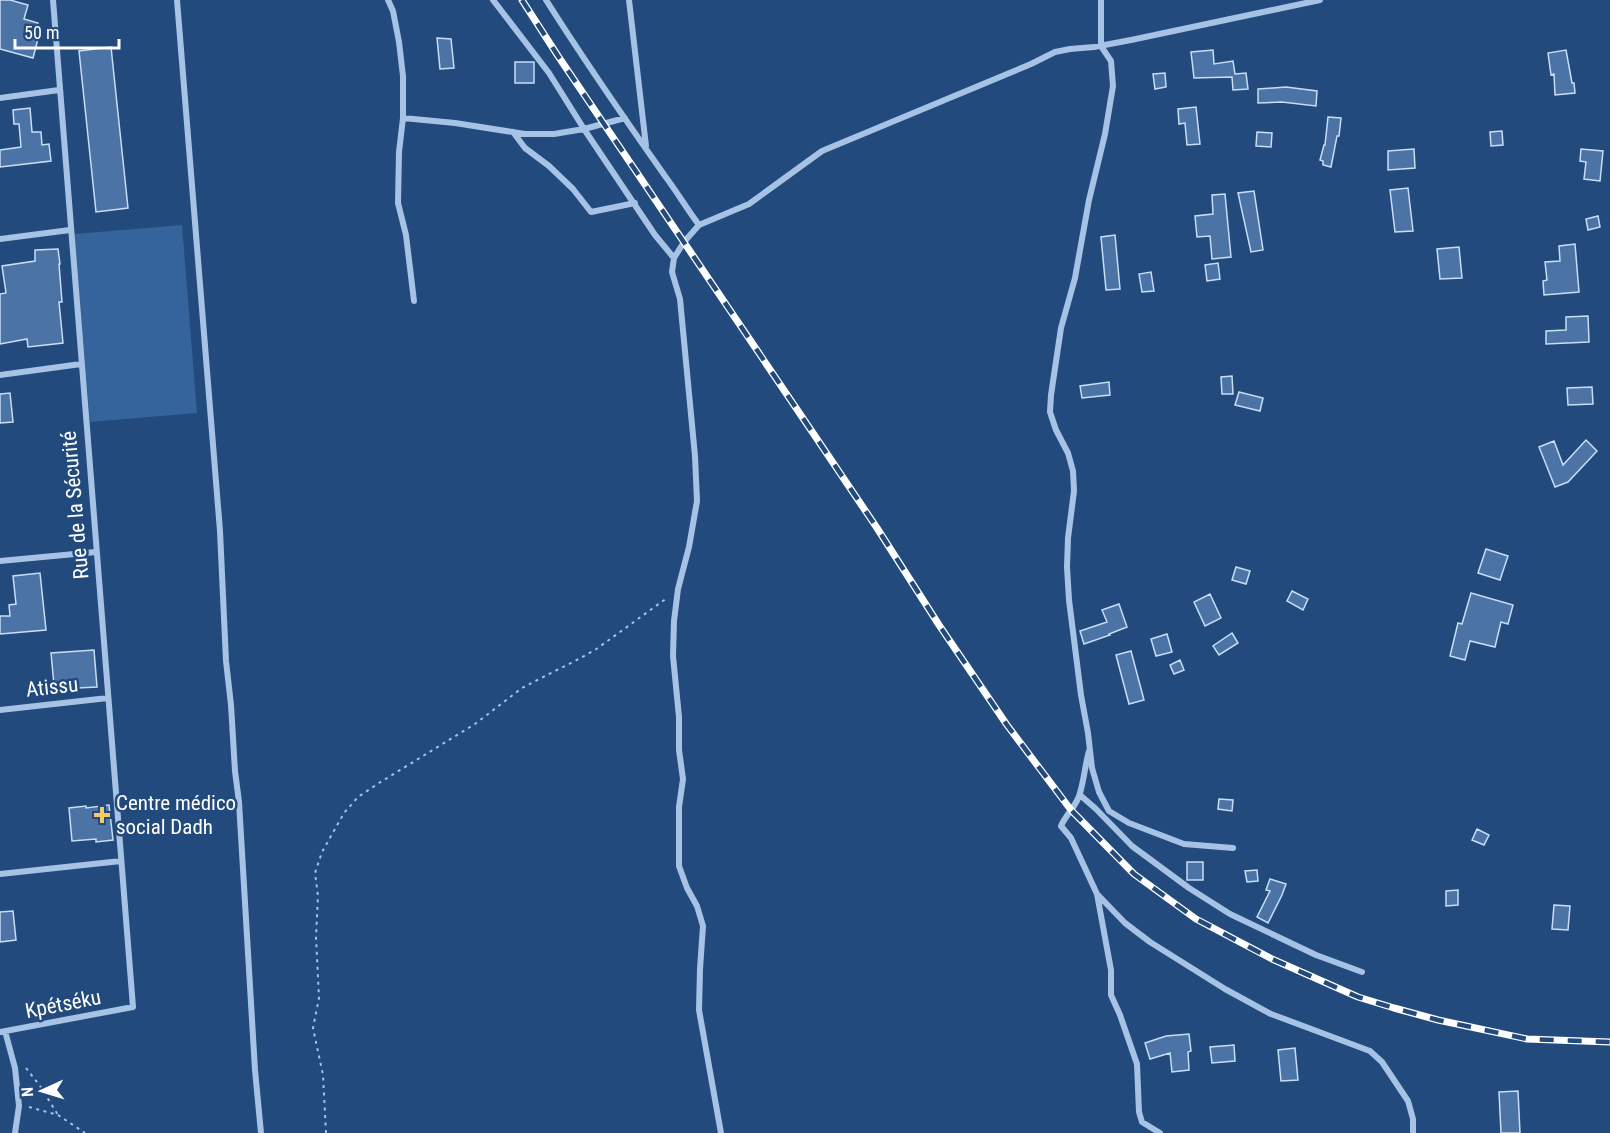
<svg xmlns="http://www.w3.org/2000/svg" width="1610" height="1133" font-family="'Roboto Condensed',sans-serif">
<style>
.green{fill:#35639b}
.building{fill:#4b73a6;stroke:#c9ddf5;stroke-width:1.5}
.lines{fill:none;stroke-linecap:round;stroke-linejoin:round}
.path{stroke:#a6c3e6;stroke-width:2;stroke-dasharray:3 4.5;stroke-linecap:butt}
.minor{stroke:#a6c3e6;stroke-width:6}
.rail-casing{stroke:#fff;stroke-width:7}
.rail{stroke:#224a7d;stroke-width:4.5;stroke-dasharray:14;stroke-linecap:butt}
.poi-dot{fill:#f2ca68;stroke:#224a7d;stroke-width:2}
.labels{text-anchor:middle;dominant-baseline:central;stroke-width:5;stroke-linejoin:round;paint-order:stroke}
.street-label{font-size:21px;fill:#fff;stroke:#224a7d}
.poi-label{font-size:21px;fill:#fff;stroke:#224a7d;text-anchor:start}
</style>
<rect width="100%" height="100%" fill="#224a7d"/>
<path class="green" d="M182,225l15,188 -107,9 -16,-188z"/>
<path class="building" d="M0,0h10l18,5 -4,14 14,4 1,12 -6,23 -33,-9z
M437,38l14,1 3,29 -14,1z
M111,47l17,161 -32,4 -17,-161z
M1213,50l1,14 19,-3 2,13 11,-1 2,16 -15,1 -1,-13 -38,1 -3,-26z
M1566,50l6,33h2l1,10 -20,2 -1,-21 -3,1 -3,-22z
M515,62h19v21h-19z
M1165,73l1,14 -11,2 -2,-15z
M1286,87l31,4 -1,15 -34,-4 -24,1v-14z
M1196,107l4,37 -13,1 -2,-22 -6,1 -1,-15z
M30,108l2,24h9l1,13 7,-1 2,17 -51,6v-17l21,-3 -2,-23h-5l-1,-14z
M1328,117l13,1 -2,18h-2l-6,31 -8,-2v-4l-3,-1 4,-15h1z
M1502,131l1,14 -12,1 -1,-14z
M1257,132l15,1 -1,14 -15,-1z
M1414,149l1,19 -27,2v-19z
M1581,149l22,2 -3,30 -16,-2 2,-17 -6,-1z
M1408,188l5,43 -18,1 -5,-42z
M1254,191l9,59 -12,2 -13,-59z
M1225,194l6,63 -19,2 -2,-23 -13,1 -2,-21 18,-2 -1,-19z
M1598,216l2,11 -12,3 -2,-11z
M1115,235l5,54 -14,1 -5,-53z
M1575,244l4,48 -35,3 -1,-14 4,-1 -2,-18 15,-1 -1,-15z
M1459,247l3,31 -22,1 -3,-30z
M58,249l2,15h-1l3,38h-3l4,41 -35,4 -1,-8 -27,5v-50l6,-1 -4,-27 33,-5v-11z
M1218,263l2,16 -13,2 -2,-16z
M1151,272l3,19 -12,1 -3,-18z
M1588,316l1,26 -43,2v-13l20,-1v-13z
M1232,376l1,18h-11l-1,-17z
M1109,382l1,13 -28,3 -2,-12z
M1592,387l1,17 -25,1 -1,-17z
M1239,392l24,6 -3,13 -25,-6z
M10,393l3,29 -13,1v-29z
M1586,440l11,11 -29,31 -13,5 -16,-40 15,-6 9,24z
M1486,549l22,7 -8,24 -22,-7z
M1236,567l14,4 -4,13 -14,-4z
M40,573l6,57 -46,4v-18h10l-1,-11 7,-1 -3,-28z
M1292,591l16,8 -5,11 -16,-9z
M1471,593l42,12 -5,19 -7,-2 -6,25 -25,-6 -5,19 -15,-4 8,-33 4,1z
M1210,594l11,24 -16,8 -11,-24z
M1119,604l8,23 -18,7 1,1 -26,9 -4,-13 27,-9 -5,-12z
M1232,633l6,10 -19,12 -6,-9z
M1167,634l5,18 -16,4 -5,-17z
M94,650l3,37 -19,1v-6l-24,3 -3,-32z
M1131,651l13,49 -15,4 -13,-49z
M1180,660l4,10 -10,4 -4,-9z
M1219,799l14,1 -1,11 -14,-2z
M109,805l4,35 -17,2v-3l-24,2 -3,-33 17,-2v2z
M1477,829l12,6 -5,10 -12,-5z
M1187,862h16v18h-16z
M1257,870l1,11 -11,1 -2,-11z
M1270,879l16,5 -4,11 -14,28 -11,-6 13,-26 -4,-1z
M1458,890v15l-12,1v-15z
M1554,905l16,1 -2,24 -16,-1z
M13,911l3,29 -16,2v-30z
M1189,1034l2,17 -3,1 1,18 -17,2 -2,-19 -20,6 -5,-16 21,-7z
M1234,1045l1,16 -23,2 -2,-16z
M1295,1048l3,32 -17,1 -3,-31z
M1518,1091l2,42h-19l-2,-41z"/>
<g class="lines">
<path class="path" d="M26,1068l14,18 18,29
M29,1107l29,8 27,18
M326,1133l-3,-58 -10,-47 6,-30 -3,-61 2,-41 -3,-23 7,-21 22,-39 14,-16 21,-14 96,-59 47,-36 25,-13 28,-14 20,-11 72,-52"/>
<path class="minor" d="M177,0l43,531 6,130 5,44 4,66 4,31 16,268 6,63
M388,0l5,11 6,31 4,34v42l-4,34 -1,51 8,32 8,66
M493,0l56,73 35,56 71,106 19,23
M546,0c38,60 78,118 119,176 12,16 22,33 34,49
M629,0l17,146
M1101,0v46l10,15 2,25 -8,48 -16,66 -14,78 -14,50 -10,67 -1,17 6,18 12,23 5,18 1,20 -6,47 -1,29 2,33 12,95 7,38 4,35 7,24 10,19 20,12 55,21 49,4
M0,98l59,-8
M403,118l52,5 70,11h29l30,-5 41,-11
M513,132l12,16 24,18 24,23 18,23 44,-9
M0,239l70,-9
M0,375l81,-11
M0,561l96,-9
M0,710l108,-12
M1089,751c-4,14 -5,29 -9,42 -3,13 -14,21 -19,33l10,12 26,56 14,76v25l9,20 17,49 2,48 3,10 18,11
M1080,795l16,14 36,37 57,42 41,26 86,41 46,17
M0,874l121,-13
M1098,895l27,28 25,19 75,47 46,25 99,37 12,11 26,39 5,18v14
M5,1031l10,37 4,38 -4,27
M0,1032l133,-25 -80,-1007
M721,1133l-22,-123 1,-41 3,-43 -6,-20 -10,-18 -8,-22v-59l4,-28 -4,-29v-33l-6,-61 1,-35 4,-32 11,-42 8,-46 -2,-45 -15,-157 -8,-27 2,-14 10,-16 15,-17 50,-21 73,-53 209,-87 24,-12 15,-3 24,-2 37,-7 189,-40"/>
<defs>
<path id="rail" d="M522,0l36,56 257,380 62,92 62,97 68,100 64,85 63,64 62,45 76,40 86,38 36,11 44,12 89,19 83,3"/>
</defs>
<use href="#rail" class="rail-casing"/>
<use href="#rail" class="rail"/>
</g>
<path class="poi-dot" d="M99 806h6v6h6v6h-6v6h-6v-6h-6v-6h6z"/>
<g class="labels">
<g class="street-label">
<text transform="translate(75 505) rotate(-95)">Rue de la Sécurité</text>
<text transform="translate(52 687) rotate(-6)">Atissu</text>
<text transform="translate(63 1004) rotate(-11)">Kpétséku</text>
</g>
<g class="poi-label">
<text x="116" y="803">Centre médico<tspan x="116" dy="24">social Dadh</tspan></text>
</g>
</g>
<g transform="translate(42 1091) rotate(266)" stroke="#224a7d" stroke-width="4.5" paint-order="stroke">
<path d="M0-4.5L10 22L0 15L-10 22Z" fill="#ffffff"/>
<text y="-9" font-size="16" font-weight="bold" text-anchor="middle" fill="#ffffff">N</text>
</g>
<path d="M15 39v9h104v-9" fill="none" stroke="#ffffff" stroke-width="3"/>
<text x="24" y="39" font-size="18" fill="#ffffff" stroke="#224a7d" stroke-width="4.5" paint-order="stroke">50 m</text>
</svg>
